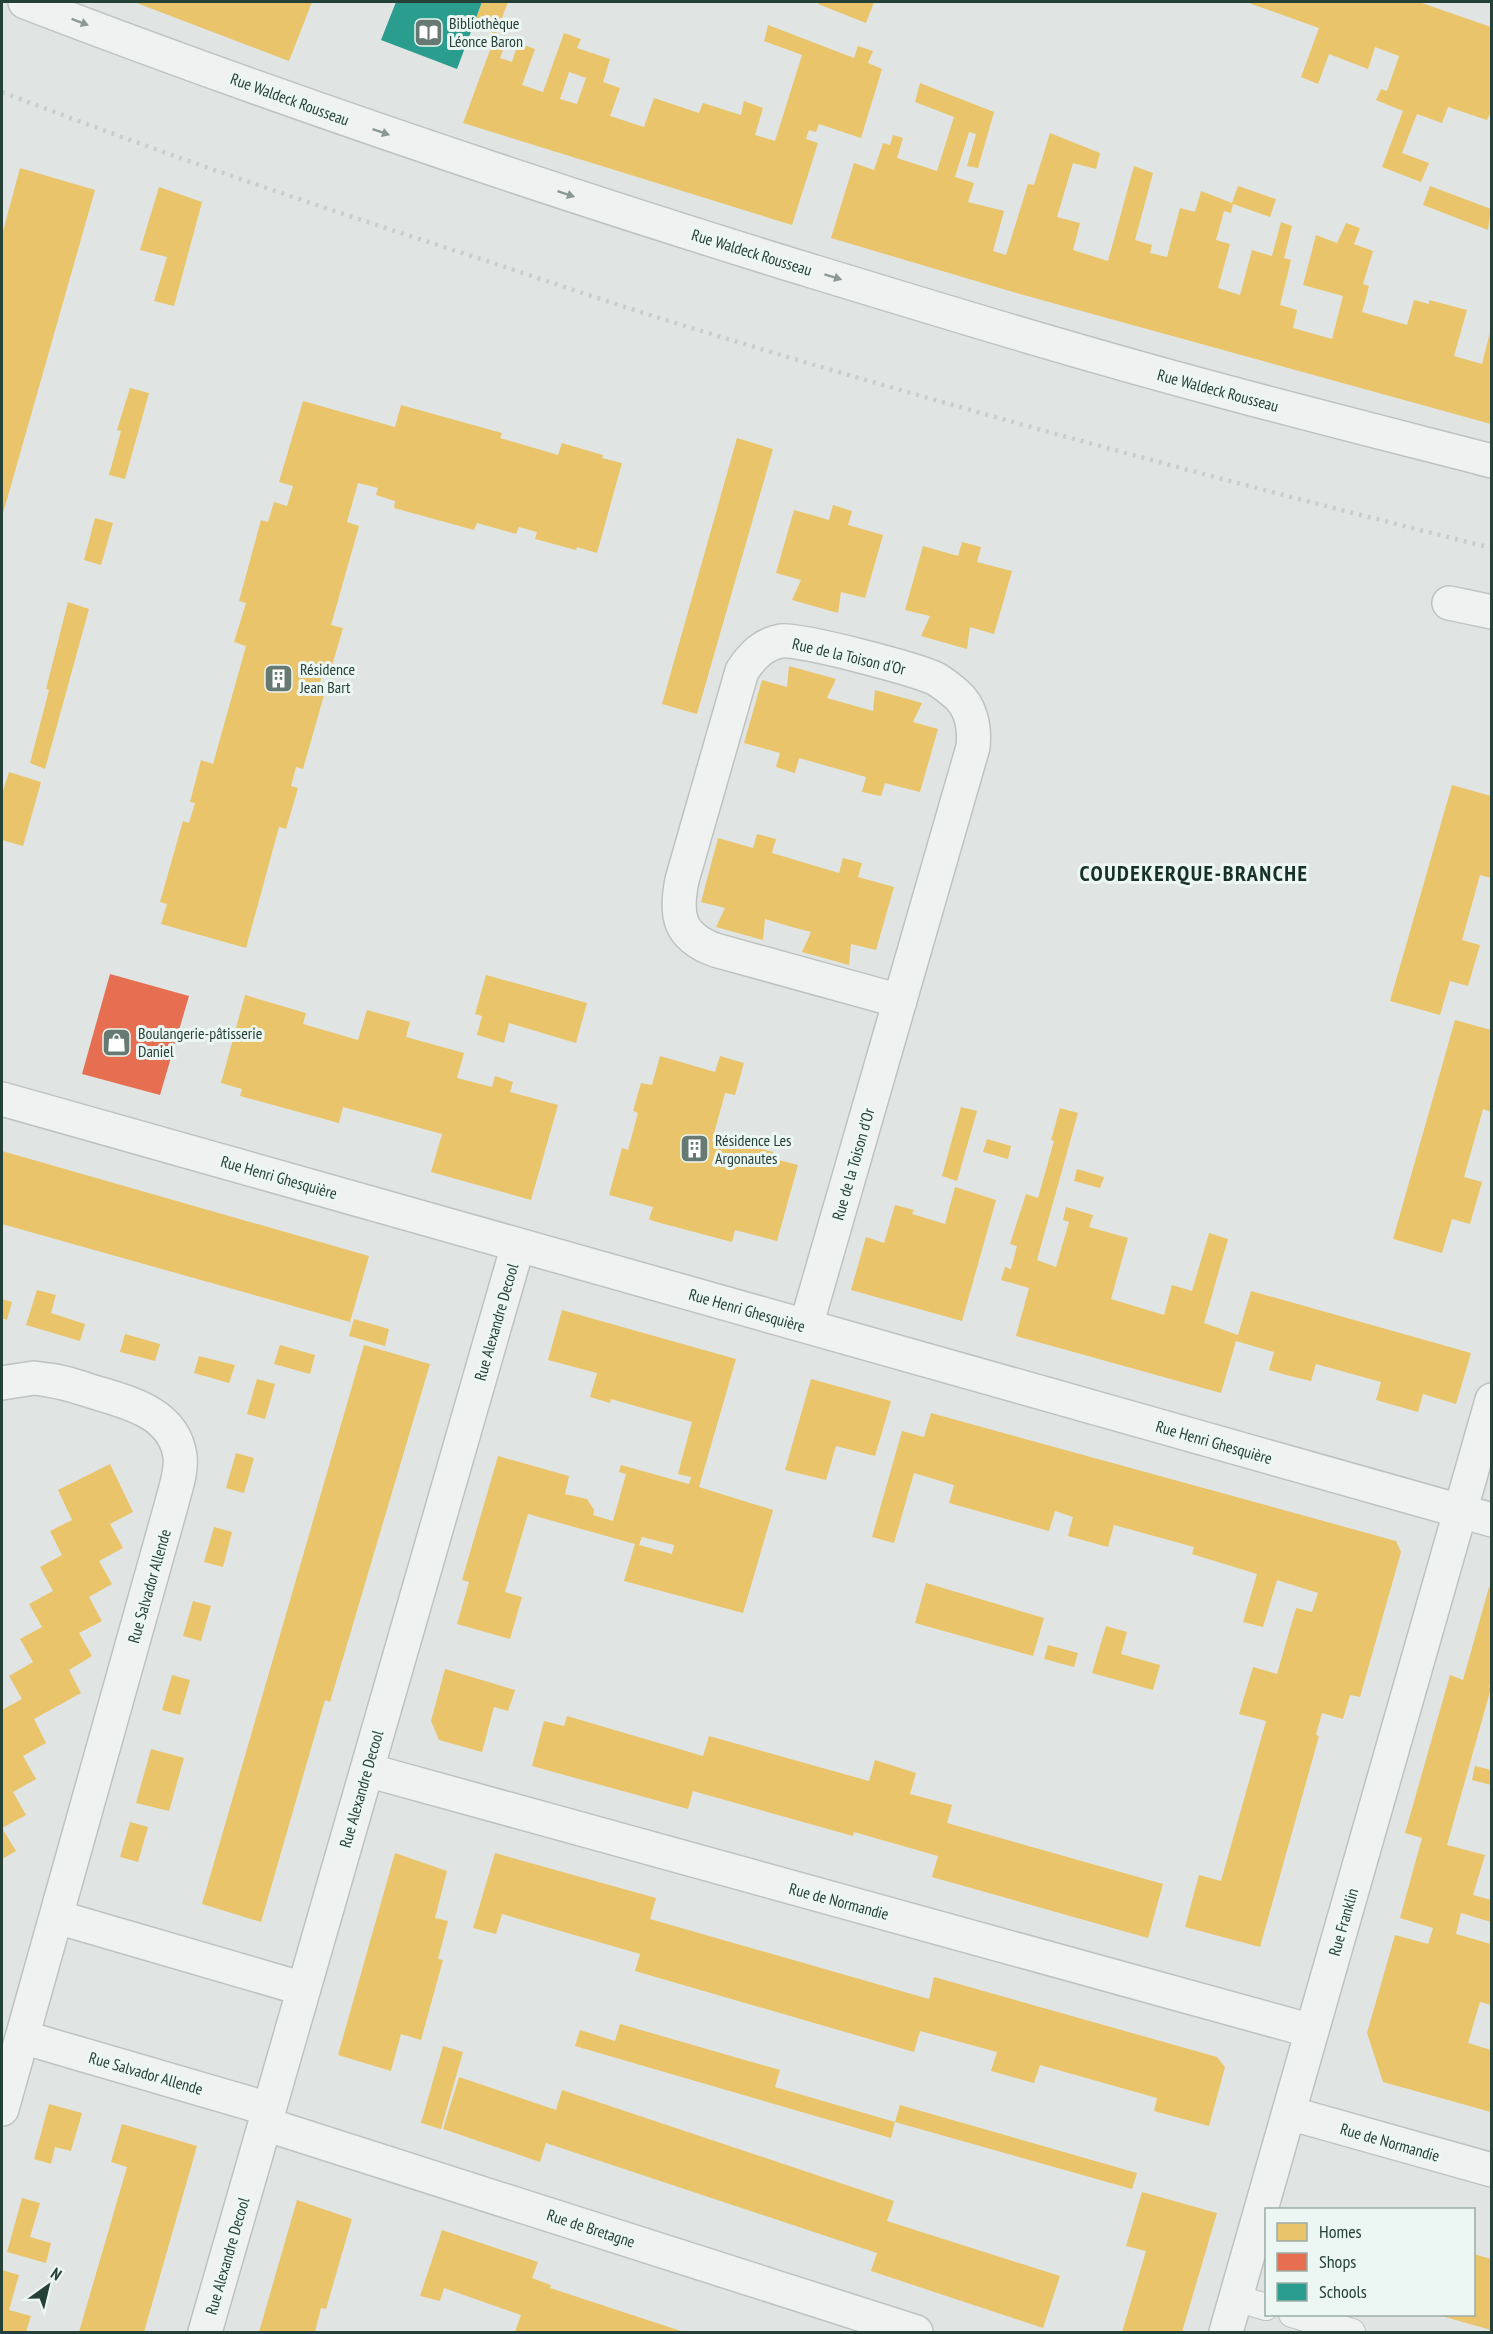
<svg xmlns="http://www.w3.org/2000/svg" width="1493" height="2334" font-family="'PT Sans Narrow',sans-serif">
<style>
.homes{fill:#e9c46a;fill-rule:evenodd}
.shops{fill:#e76f51}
.schools{fill:#2a9d8f}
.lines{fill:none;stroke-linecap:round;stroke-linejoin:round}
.lane-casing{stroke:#bec3c1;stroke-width:28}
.street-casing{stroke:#bec3c1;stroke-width:36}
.lane{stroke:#eff2f1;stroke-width:26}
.street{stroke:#eff2f1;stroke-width:33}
.rail{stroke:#c8cecc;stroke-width:4.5;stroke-dasharray:3 6;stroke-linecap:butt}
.oneway{fill:#8a9994}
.labels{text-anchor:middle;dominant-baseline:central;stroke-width:6;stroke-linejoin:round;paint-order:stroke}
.poi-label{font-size:16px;fill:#254037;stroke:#ecf6f2;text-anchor:start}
.street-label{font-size:16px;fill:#254037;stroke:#ecf6f2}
.district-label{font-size:22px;font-weight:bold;letter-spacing:1.5px;fill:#173129;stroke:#ecf6f2}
</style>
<rect width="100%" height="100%" fill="#e0e5e3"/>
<path class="homes" d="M134,2h178l-23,59z
M482,2h26l-12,32 -22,-9z
M819,2h55l-8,21 -48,-19z
M1246,2h173l72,25v84l-4,9 -39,-13 -6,16 -25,-9 -15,39 27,10 -8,19 -39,-15 21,-56 -27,-11 5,-11 6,2 12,-35 -24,-9 -7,22 -39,-15 -11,30 -17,-7 18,-49z
M768,25l86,33 4,-12 15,5 -5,12 14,6 -21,69 -42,-14 -3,8 -7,-2 -3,9 12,4 -26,82 -329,-102 33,-89 11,5 -7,19 12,4 6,-19 17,6 -13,36 21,7 21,-59 17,6 -4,9 33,11 -7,23 17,6 -10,28 34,11 10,-29 45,15 4,-10 38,12 3,-14 19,7 -8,27 20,6 27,-86 -38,-14zM569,72l17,6 -9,26 -17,-5z
M920,83l74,29 -16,56 -11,-2 9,-32 -7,-2 -14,45 19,6 -6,19 36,9 -11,40 13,4 22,-71 6,1 16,-52 50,20 -4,16 -23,-6 -16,54 23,6 -7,27 35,11 26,-95 19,7 -18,67 17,5 -2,8 17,4 13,-49 15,4 6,-21 31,12 6,-17 38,13 -6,18 -37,-13 -2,9 -7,-2 -8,29 14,4 -12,44 22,7 12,-45 20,6 9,-34 11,4 -8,32 7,2 -11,45 17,5 -4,18 39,11 11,-43 -40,-11 13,-50 21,8 9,-20 14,5 -6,16 19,7 -10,33 6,2 -7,26 45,13 7,-25 15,4v-4l38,10 -13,46 28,8 9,-36v96l-471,-130 -189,-56 23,-75 20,7 9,-27 7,2 3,-10 10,3 -6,20 40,13 17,-54 -39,-15z
M20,168l75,22 -93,327v-282z
M1430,186l61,23 -3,21 -65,-25z
M159,187l43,15 -28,104 -20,-5 13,-44 -27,-7z
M130,388l19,5 -24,86 -16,-4 12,-44 -4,-1z
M303,401l92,26 6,-22 101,28 -2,5 58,17 4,-12 41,12 -1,3 20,5 -25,90 -20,-6 -1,3 -41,-11 2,-7 -18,-5 -3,7 -39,-11 -3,7 -80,-22 1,-7 -19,-6 2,-7 -20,-5 -11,39 12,4 -28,99 12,3 -12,41 -7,-1 -5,18 7,2 -23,81 -7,-2 -5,19 7,2 -12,41 -7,-2 -33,121 -85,-24 6,-20 -7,-2 23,-81 6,2 6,-20 -5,-1 11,-42 12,4 33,-118 -12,-4 12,-39 -7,-2 22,-81 7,2 6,-20 13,4 6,-20 -14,-4z
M737,438l36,11 -76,265 -35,-10z
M833,505l19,6 -4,14 35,10 -18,63 -24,-6 -3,21 -46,-13 9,-20 -25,-7 18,-63 35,10z
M95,518l18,5 -12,42 -17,-5z
M962,542l19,5 -4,15 35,9 -18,63 -24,-7 -3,22 -46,-13 9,-20 -25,-6 18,-64 35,10z
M68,602l21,7 -44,160 -15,-6 19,-73 -3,-1z
M789,666l47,13 -9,19 46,13 2,-21 47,13 -9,19 25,7 -18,63 -35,-9 -4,13 -19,-4 4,-15 -67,-19 -4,15 -19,-6 4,-14 -36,-10 18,-63 25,7z
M9,772l32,10 -18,64 -21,-6v-46z
M1452,785l39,11v82l-11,-3 -18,65 18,5 -12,41 -18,-5 -10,34 -50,-14z
M757,834l19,5 -4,14 67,20 4,-15 19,5 -4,14 36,10 -18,63 -25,-6 -2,21 -47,-13 9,-20 -19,-5 -27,-8 -2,21 -47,-13 9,-19 -24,-6 17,-64 35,10z
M486,975l101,28 -11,40 -67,-20 -5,20 -27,-8 5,-19 -7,-2z
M245,995l61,18 -3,11 55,16 9,-30 43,12 -4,15 58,16 -7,25 35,9 3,-11 18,6 -3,10 48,13 -27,95 -100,-28 11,-38 -99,-27 -4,16 -99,-27 2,-7 -21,-6z
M1455,1020l36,10v82l-8,-3 -19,68 18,5 -12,42 -18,-5 -10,34 -49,-14z
M660,1056l55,16 5,-16 24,7 -9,32 -10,-2 -13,48 13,4 2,-5 6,1 40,11 -2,6 27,7 -21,76 -42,-11 -3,12 -79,-21 -4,-2 4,-12 -44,-12 13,-47 6,2 10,-37 -5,-2 8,-28 11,2z
M961,1107l16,4 -20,70 -15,-5z
M1060,1108l18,5 -41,147 19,7 13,-45 -6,-2 3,-13 27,8 -4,12 39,11 -17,61 53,16 8,-30 20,6 17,-58 19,6 -24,84 34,12 13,-44 220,62 -15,51 -33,-10 -5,18 -42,-12 5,-18 -65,-18 -5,17 -21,-5 -21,-6 5,-18 -38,-11 -15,52 -205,-57 13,-48 -28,-8 4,-13 6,2 6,-23 -7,-2 16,-50 12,4 16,-57 -3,-1z
M987,1139l24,7 -3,13 -25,-7z
M2,1151l367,105 -19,66 -348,-98z
M1077,1169l27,8 -4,11 -26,-7z
M955,1187l41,13 -34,121 -111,-31 15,-53 18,6 11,-38 19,5 -2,4 33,10z
M37,1290l19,5 -5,18 34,11 -5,17 -54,-16z
M2,1299l10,3 -5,18 -5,-2z
M562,1310l174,49 -37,128 74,23 -30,103 -119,-32 11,-37 -107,-30 -23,78 17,5 -12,42 -53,-15 12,-42 -7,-2 36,-124 71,20 -4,18 22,5 7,11 -1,5 20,6 13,-47 -7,-2 2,-7 68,19 2,-7 -13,-3 14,-52 -81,-23 -1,4 -20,-6 7,-24 -49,-13zM642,1537l32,8 -2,9 -33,-9z
M354,1319l35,10 -4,17 -36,-10z
M125,1334l35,10 -5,17 -35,-9z
M280,1345l35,10 -5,19 -36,-10z
M364,1345l66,19 -100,338 -5,-2 -64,222 -59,-18z
M199,1356l36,9 -6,18 -35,-10z
M257,1379l18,5 -10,35 -18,-5z
M811,1379l80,22 -16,55 -39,-10 -10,34 -41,-10z
M931,1413l465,128 5,11 -41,145 -10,-2 -7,24 -21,-6 -6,22 3,1 -59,211 -75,-20 14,-52 22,6 45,-160 -27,-7 14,-47 24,7 19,-66 16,4 6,-19 -41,-13 -14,47 -20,-5 14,-48 -65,-20 2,-7 -80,-22 -6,22 -40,-11 5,-19 -18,-6 -6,20 -100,-28 5,-18 -40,-12 -20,70 -22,-6 30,-106 22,6z
M236,1453l18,5 -10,35 -18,-5z
M110,1464l23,48 -23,12 13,24 -24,13 13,23 -23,13 13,24 -23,12 13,23 -23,14 12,23 -47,26 12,24 -23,13 13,23 -23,13 13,23 -24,13 14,23 -14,8v-149l20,-11 -13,-23 24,-14 -13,-23 22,-12 -13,-23 24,-13 -13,-24 22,-12 -12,-24 22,-11 -14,-30z
M214,1527l18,5 -9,35 -19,-5z
M926,1583l118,35 -11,38 -118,-33z
M1489,1587h2v91l-2,9 2,1 -44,157 38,10 -12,40 18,5v22l-30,-9 -5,21 35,10v61l-11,-3 -12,41 23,7v62l-108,-30 -16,-49 28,-98 33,9 5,-16 -33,-10 22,-80 -17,-5 45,-158 13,5z
M193,1601l18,5 -10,35 -18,-5z
M1106,1626l21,6 -6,22 39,11 -7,25 -61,-17z
M1048,1645l30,8 -4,14 -30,-8z
M445,1669l70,21 -7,21 -14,-4 -12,45 -43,-12 -8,-19z
M172,1675l18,5 -10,35 -18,-5z
M567,1716l136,40 6,-20 160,45 6,-21 41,13 -6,21 42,11 -5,18 216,61 -15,54 -216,-61 6,-21 -84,-24 -1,4 -160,-45 -5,18 -156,-43 12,-45 20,5z
M151,1749l33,9 -15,53 -33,-8z
M1475,1766l16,4v15l-19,-5z
M130,1822l18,5 -10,35 -18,-5z
M395,1853l52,18 -12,47 13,3 -10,38 5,1 -22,80 -20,-6 -10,37 -53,-16z
M495,1853l161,45 -6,21 279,80 5,-22 283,80 8,10 -16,59 -55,-15 3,-13 -117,-33 -6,18 -43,-12 6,-19 -77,-21 -6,21 -279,-81 5,-17 -138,-40 -6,20 -23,-6z
M620,2024l160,46 -5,17 120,35 -4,16 -316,-92 5,-16 35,11z
M443,2046l20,6 -22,77 -20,-6z
M459,2077l97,33 6,-20 332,111 -7,20 173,55 -17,52 -172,-57 6,-18 -331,-110 -6,19 -97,-33z
M49,2104l33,9 -11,38 -16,-4 -4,17 -17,-5z
M900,2105l237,68 -5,16 -237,-67z
M122,2124l75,22 -53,186h-65l48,-165 -16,-5z
M1142,2192l75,21 -35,119h-60l24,-81 -20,-5z
M22,2198l18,5 -10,34 21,6 -5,20 -39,-11z
M297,2200l55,19 -26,90 -5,-1 -6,24h-56z
M442,2230l96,32 -6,16 19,7 -1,3 134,44h-169l6,-17 -77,-27 -4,13 -20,-5z
M1474,2254l17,5v71l-53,-15 36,-1z
M2,2270l17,5 -10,35 22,6 -5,16h-24z"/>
<path class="shops" d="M110,974l79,22 -29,99 -78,-21z"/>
<path class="schools" d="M396,2h86l-25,67 -76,-29z"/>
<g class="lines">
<defs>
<path id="lane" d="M1236,2298l30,9
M1292,2314l60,18"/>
<path id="street" d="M25,2c253,97 509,183 767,263 141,43 281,86 423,124 92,25 184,48 277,72
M1449,603l43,9
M2,1099l1490,421
M806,1326l167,-579c2,-20 -2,-41 -18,-54 -6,-5 -12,-10 -19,-14 -18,-9 -137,-41 -155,-38 -18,3 -29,15 -39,30l-60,209c-7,35 -4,56 33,70l185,51
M2,1383l32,-5 14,2c17,2 33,8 49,13 34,10 77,21 83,63 2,16 -5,34 -9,50l-169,603
M367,1770l945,261
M57,1917l247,72
M22,2037l247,72
M1289,2113l203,57
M265,2124l651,208
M205,2332l313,-1087
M1226,2332l266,-932"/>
</defs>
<use href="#lane" class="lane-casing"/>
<use href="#street" class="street-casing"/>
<use href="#lane" class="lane"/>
<use href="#street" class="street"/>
<path class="rail" d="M2,92c160,62 324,117 488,170 54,18 109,37 163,54 277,86 557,162 839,232"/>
</g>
<defs><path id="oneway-solid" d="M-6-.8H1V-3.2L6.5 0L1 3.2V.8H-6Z" transform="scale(1.5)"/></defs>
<g class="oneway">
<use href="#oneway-solid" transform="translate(80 22) rotate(21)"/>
<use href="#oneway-solid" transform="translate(381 132) rotate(19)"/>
<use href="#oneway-solid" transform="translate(566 194) rotate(18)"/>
<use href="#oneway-solid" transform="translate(833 277) rotate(17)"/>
</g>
<defs>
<symbol id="library-square" viewBox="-11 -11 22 22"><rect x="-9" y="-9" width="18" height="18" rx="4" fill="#667a73" stroke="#ecf6f2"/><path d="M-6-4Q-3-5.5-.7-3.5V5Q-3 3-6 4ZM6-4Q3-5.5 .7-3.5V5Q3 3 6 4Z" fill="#fff"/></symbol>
<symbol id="building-square" viewBox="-11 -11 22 22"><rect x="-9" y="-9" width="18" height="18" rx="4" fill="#667a73" stroke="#ecf6f2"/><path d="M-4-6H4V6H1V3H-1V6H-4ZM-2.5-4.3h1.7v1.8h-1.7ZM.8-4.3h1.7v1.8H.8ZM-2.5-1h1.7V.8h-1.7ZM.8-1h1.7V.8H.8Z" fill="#fff"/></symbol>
<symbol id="shop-square" viewBox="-11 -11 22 22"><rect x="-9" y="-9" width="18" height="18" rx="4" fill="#667a73" stroke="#ecf6f2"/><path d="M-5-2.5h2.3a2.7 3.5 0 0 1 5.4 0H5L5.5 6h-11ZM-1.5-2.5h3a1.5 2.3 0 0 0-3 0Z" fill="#fff"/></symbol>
</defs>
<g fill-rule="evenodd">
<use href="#library-square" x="412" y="16" width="33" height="33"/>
<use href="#building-square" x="262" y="662" width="33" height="33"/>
<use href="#shop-square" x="100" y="1026" width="33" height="33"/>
<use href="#building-square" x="678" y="1132" width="33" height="33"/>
</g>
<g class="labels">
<g class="poi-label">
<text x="449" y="23">Bibliothèque<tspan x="449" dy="18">Léonce Baron</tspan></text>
<text x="300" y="669">Résidence<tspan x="300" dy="18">Jean Bart</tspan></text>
<text x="138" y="1033">Boulangerie-pâtisserie<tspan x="138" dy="18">Daniel</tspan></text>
<text x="715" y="1140">Résidence Les<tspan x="715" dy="18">Argonautes</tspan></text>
</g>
<g class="street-label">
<text transform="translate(290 99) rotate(20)">Rue Waldeck Rousseau</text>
<text transform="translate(752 252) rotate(17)">Rue Waldeck Rousseau</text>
<text transform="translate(1218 390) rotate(15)">Rue Waldeck Rousseau</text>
<text transform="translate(849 656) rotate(13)">Rue de la Toison d'Or</text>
<text transform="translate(853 1164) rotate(-74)">Rue de la Toison d'Or</text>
<text transform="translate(279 1177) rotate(16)">Rue Henri Ghesquière</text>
<text transform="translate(747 1310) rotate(16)">Rue Henri Ghesquière</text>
<text transform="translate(496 1322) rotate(-74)">Rue Alexandre Decool</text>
<text transform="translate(1214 1442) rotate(16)">Rue Henri Ghesquière</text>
<text transform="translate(149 1586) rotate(-74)">Rue Salvador Allende</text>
<text transform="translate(361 1789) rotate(-74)">Rue Alexandre Decool</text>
<text transform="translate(839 1901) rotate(15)">Rue de Normandie</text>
<text transform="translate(1343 1922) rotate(-74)">Rue Franklin</text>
<text transform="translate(146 2073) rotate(16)">Rue Salvador Allende</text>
<text transform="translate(1390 2142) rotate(16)">Rue de Normandie</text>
<text transform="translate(591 2228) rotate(18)">Rue de Bretagne</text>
<text transform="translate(227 2256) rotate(-74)">Rue Alexandre Decool</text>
</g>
<g class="district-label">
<text x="1194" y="873">COUDEKERQUE-BRANCHE</text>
</g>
</g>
<rect width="1493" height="2334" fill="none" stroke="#254037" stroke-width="6"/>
<rect x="1265" y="2208" width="210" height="108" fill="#ecf6f2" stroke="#9cada7" stroke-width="1.5"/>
<rect x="1277" y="2223" width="30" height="18" fill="#e9c46a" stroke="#9cada7" stroke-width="1.5"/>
<text x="1319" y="2238" font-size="18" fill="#254037">Homes</text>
<rect x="1277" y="2253" width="30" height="18" fill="#e76f51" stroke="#9cada7" stroke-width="1.5"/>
<text x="1319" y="2268" font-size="18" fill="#254037">Shops</text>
<rect x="1277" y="2283" width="30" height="18" fill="#2a9d8f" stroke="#9cada7" stroke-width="1.5"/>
<text x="1319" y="2298" font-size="18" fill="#254037">Schools</text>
<g transform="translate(48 2286) rotate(34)" stroke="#ecf6f2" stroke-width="4.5" paint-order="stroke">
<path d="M0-4.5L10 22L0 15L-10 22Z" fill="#254037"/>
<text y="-9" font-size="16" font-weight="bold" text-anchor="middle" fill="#254037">N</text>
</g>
</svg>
